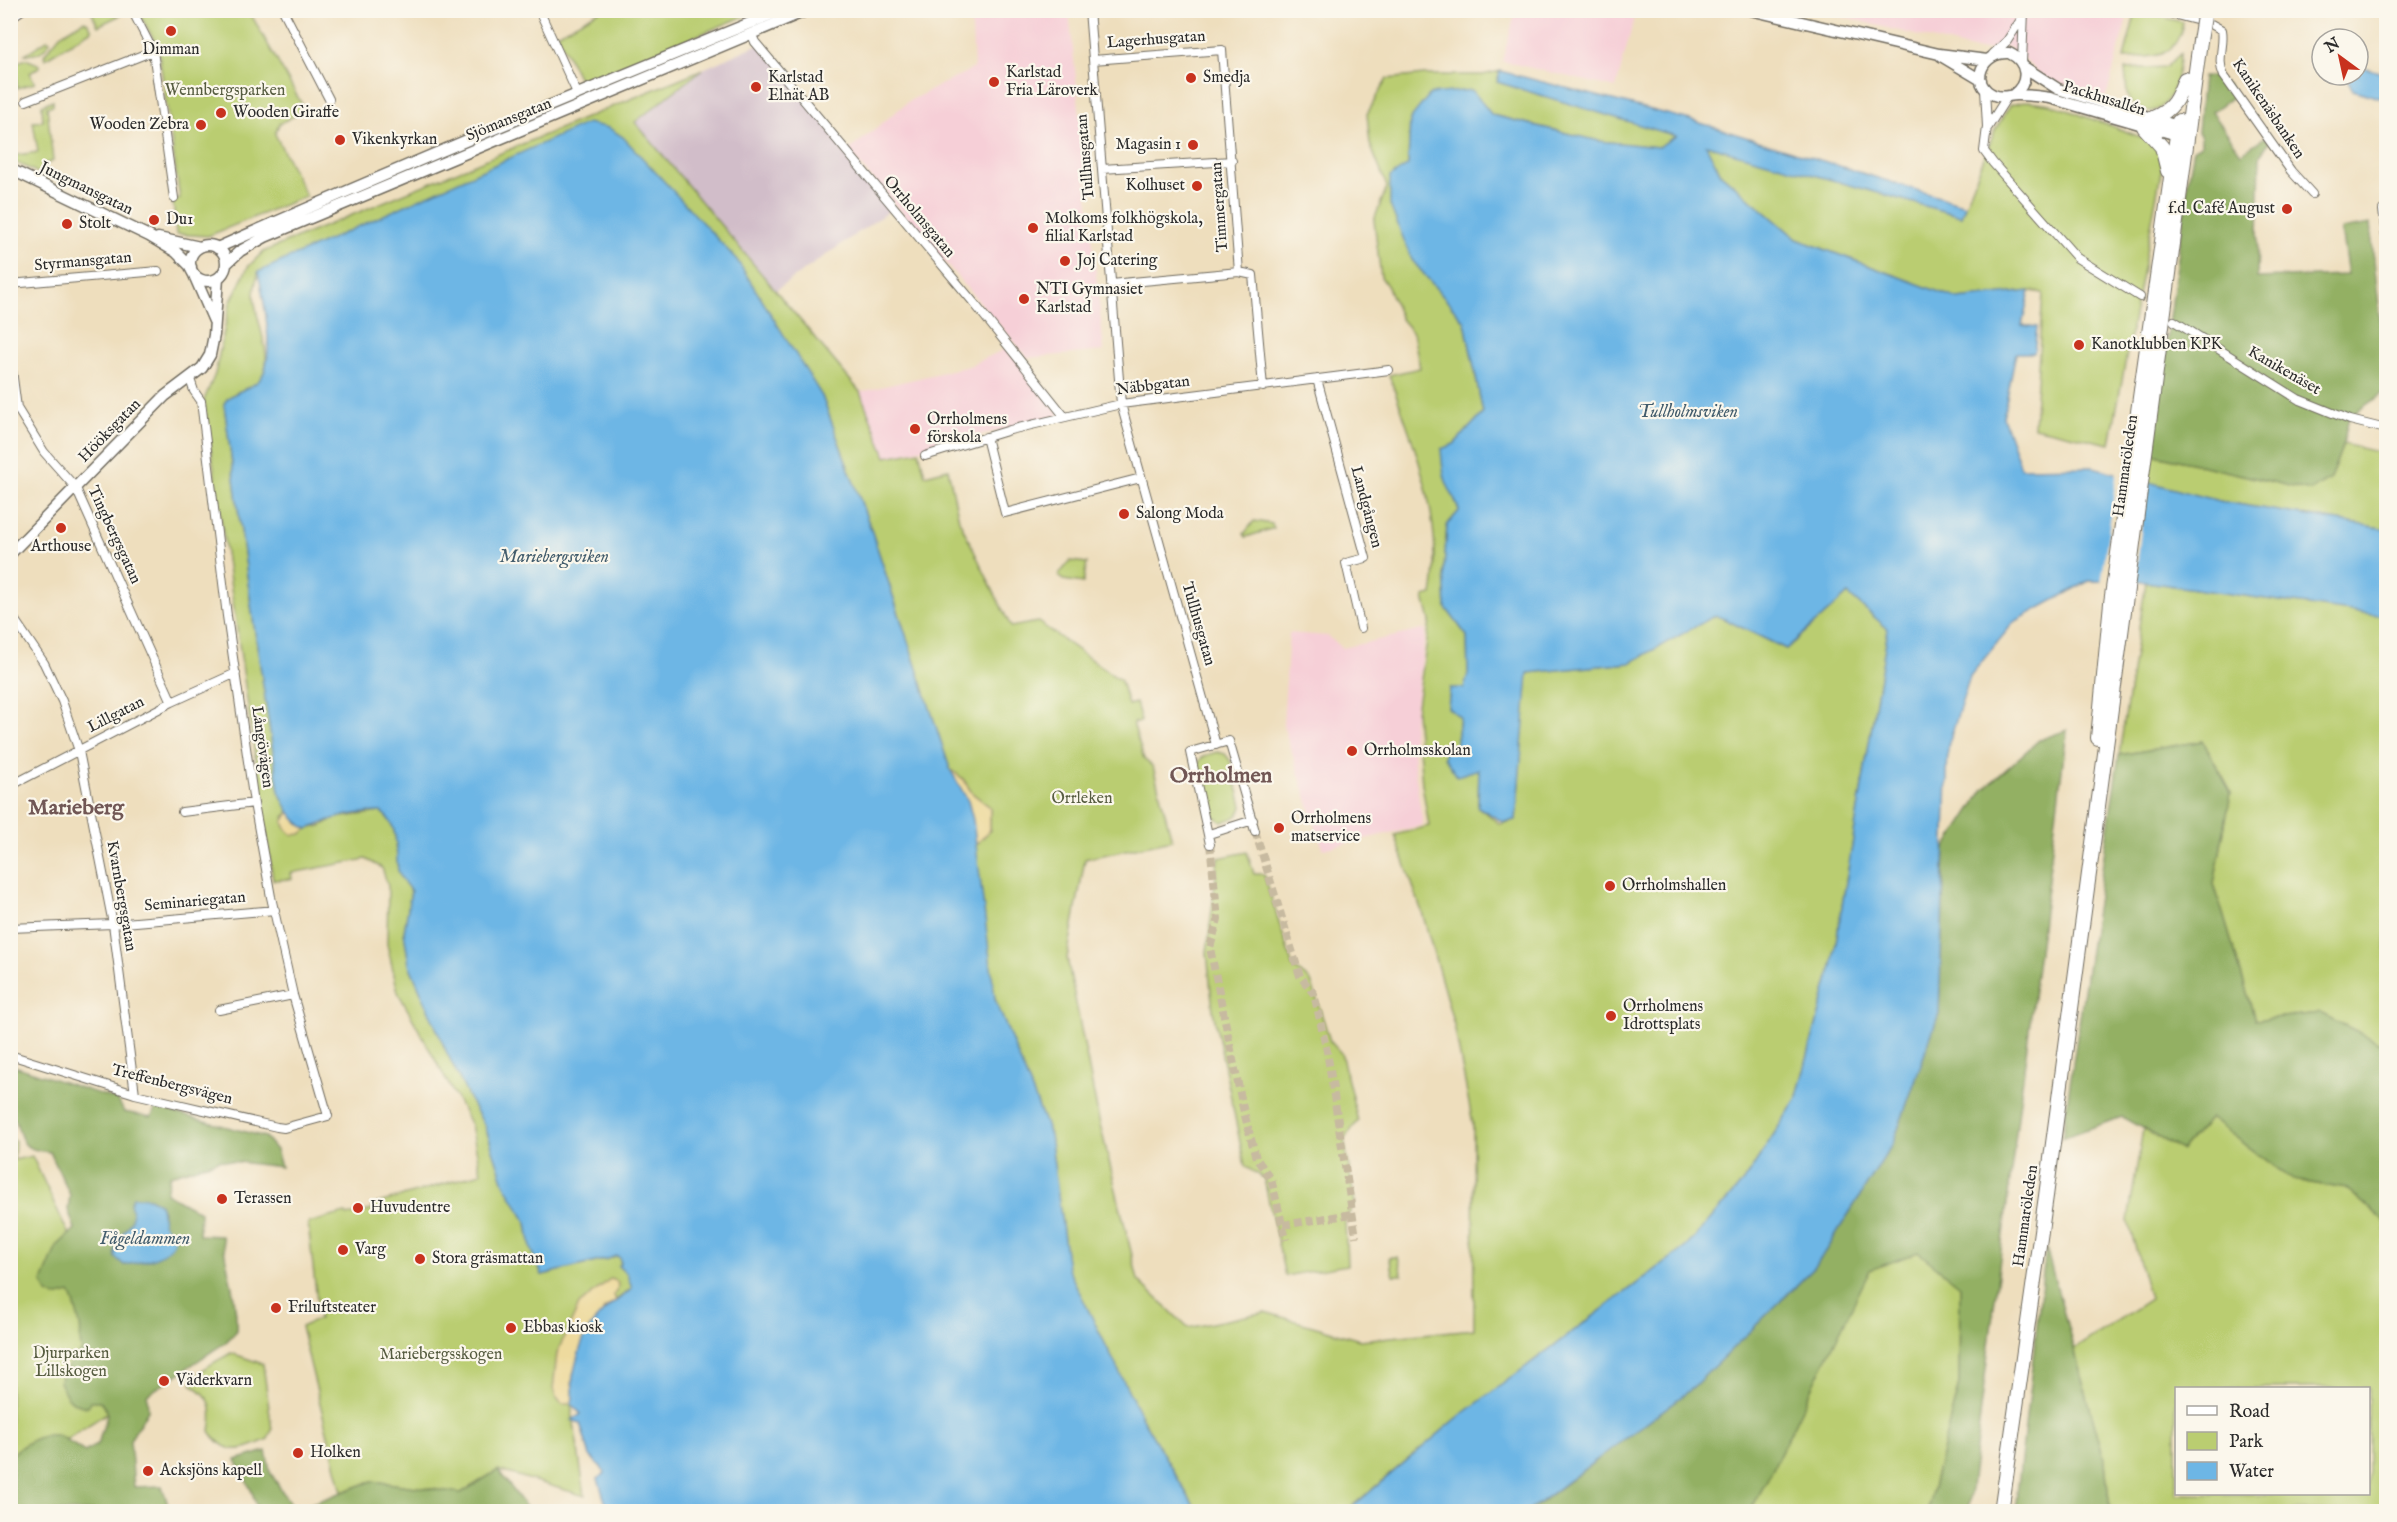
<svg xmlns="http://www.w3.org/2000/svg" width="2397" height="1522" font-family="'IM FELL English',serif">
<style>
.built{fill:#f6cfd7}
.industrial{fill:#d1bdc9}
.green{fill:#bacd71;stroke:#727c4e;stroke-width:1.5;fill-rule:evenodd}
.forest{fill:#93b063;stroke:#5f6e47;stroke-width:1.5;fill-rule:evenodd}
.sand{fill:#eeda9e;stroke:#8c8264;stroke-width:1.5}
.water{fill:#6db6e5;stroke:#4c7088;stroke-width:1.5}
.pier{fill:#eedebd}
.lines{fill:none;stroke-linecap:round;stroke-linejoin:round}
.minor-tunnel{stroke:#c7baa0;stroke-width:8;stroke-dasharray:8 4;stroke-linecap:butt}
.minor-casing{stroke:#6f6a5e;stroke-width:10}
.tertiary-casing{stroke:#6f6a5e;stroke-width:13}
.primary-casing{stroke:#6f6a5e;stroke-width:16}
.minor{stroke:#fff;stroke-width:8}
.tertiary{stroke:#fff;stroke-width:10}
.primary{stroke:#fff;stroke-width:14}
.primary-bridge-casing{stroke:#6f6a5e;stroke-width:16;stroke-linecap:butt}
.primary-bridge{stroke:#fff;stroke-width:14}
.poi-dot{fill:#c8321e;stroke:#fbf7ec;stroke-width:2}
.labels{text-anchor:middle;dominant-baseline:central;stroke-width:4.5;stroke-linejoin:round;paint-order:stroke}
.street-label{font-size:16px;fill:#2b2b2b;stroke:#fbf7ec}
.poi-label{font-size:16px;fill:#2b2b2b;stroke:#fbf7ec;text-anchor:start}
.park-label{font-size:16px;fill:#565c40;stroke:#fbf7ec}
.water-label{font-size:18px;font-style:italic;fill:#425c6c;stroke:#fbf7ec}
.district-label{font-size:22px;font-weight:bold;fill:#715755;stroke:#fbf7ec}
</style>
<rect width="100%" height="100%" fill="#fbf7ec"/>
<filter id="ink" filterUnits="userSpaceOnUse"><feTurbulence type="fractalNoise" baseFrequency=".0167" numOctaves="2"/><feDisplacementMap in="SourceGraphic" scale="12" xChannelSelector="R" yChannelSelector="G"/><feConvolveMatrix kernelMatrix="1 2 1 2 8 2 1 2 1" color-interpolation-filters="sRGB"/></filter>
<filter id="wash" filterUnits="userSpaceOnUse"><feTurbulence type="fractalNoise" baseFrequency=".008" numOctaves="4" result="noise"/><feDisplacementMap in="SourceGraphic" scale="24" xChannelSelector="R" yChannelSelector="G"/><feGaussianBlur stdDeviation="1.35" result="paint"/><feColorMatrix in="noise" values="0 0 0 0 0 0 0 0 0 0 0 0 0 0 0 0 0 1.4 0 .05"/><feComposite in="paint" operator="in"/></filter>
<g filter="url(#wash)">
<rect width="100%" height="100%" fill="#eedebd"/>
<path class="built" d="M965,11h104l35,340 -76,7 -180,-207 61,-50 65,-33 -2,-40z
M1516,11h120l-20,77 -114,-27z
M1819,11h310l-23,87 -59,-19 -39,-32 -32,3z
M1007,348l54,68 -175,41 -26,-65 109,-26z
M1426,629l-11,81 -2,28 1,25 9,62 -100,24 -40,-124 6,-92 38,3 16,12z"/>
<path class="industrial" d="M761,43l87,108 41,60 -113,79 -141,-168 68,-53z"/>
<path class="green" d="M601,10h156v1l-176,72 -24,-49z
M96,11l30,-1 1,2 -29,14 -6,-13z
M138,11h111l56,99 -26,14 -4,10 31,62 -98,40 -32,-2 -3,-33 7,-2 -22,-152z
M2136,11l47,11c-6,36 -28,35 -59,36z
M83,21l4,1 5,8 -47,29 -1,-4 16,-20z
M47,40l3,1c-5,10 -14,15 -25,13z
M2180,54c0,17 -9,60 -33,57 -5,-1 -12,-7 -17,-9l-3,-8 -2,-25 41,-2z
M26,59l12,5 2,3 -10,6 5,10 -18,5 -1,-25z
M703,69l-68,53 225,270 26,65 33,-6 6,24 23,-6 11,51 52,107 27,-5 83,59 7,24 8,-2 5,18 -8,2 11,36 9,8 19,73 -87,19 -18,99 32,162 39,160 50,48 77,-16 95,28 114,-11 -1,-205 -19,-99 -32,-113 -27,-77 34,-9 -7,-42 -6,-72 14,-91 -6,-24 8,-2c13,-75 -18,-150 -43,-220l31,-7 -7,-35 -12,-14 -13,-32 -7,-10 -7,-57 13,-33 -17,-43 -3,-30 20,-35 37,-4h59l17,-4 -3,11 180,54 -19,11 -59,-6 -107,-26 -82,4 -2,46 4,95 53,62 18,91 -29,31 -7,40 7,11 5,16 -12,14 -3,45 2,38 21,28 1,38 -4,14h-14l-2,19 12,10 -4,32 23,19 -1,39 22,17 16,-4 11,-147 103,-10 86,-48 70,34 62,-55 40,35 -56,337 -36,134 -53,82 -56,64 -231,173 -110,92h-149l-54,-91 -75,-151 -18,-134 -55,-136 -20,-153 15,-16v-23l-18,-14 -9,-14 -13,-10 -78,-237 -50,-136 -564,-124c-1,7 -4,16 -4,23 1,24 18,57 10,79 -7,17 -33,14 -40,30l28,208 27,179 10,21 -5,5 17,17 6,-5 14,-3 14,-8 46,-6c19,12 14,39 17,58 1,7 8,15 13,21l-7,41 5,32 38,89 23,47 15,26 19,57 23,40 4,25 11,27 66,-16 8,-3 3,1 2,7 -3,2 9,8 5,14 -28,21 -33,95 14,92 -87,-26 -37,23 -89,-12 -30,11 -41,-165 18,-8 -11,-96 37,-10 2,3 25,-6v-5l109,-32 -10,-48 -73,-133 -11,-48 1,-58 -6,-18 -16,-9 -75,14 1,6 -19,1 -69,-480 11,-26 15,-71 18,-36 15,-15z
M53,100v5l-6,2 6,54 -9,4 -2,10 -31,-15v-4l27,-4 -5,-30 10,-1 -1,-16z
M2029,101l22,3 98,36 9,8 4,19 -52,277 -76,-17 9,-134 -13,-2 -72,8 -161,-60 -76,-65 -16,-30 256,72 34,-86 15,-25z
M2343,444l43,10v75l-167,-28 -72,-19 5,-28 159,37 19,-13z
M1254,521l18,3 2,4 -28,9 -2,-3z
M1070,561l17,2 -4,20 -20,-3 -5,-4z
M2146,582l240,34v428l-6,-1 -60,-30 -65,7 -41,-136 17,-92 -28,-51 -84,14z
M1217,752l8,2 5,6 12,46c-2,11 -10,13 -20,16l-13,-9 -11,-46c0,-11 9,-12 19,-15z
M1247,852l7,22h10l29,93 18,14 19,60 11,12 17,68 -14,18 11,64 -10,17 2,45 -62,11 -21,-97 -19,-13 -32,-155 -6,-59 11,-94z
M2210,1118l83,62 54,9 39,34v288h-276l-5,-49 -31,-113 76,-50 -22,-78 15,-92 38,21zM2176,1388h192v106h-192z
M10,1139l5,2 -1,19 18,-4 110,234 -78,51 -54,24z
M1918,1252l42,33 -1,99 -32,127 -177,1 18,-34 102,-209z
M1389,1257h9l4,18h-8z
M231,1353l32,11 9,66 -4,9c-25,12 -42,18 -58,-8 4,-23 2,-35 -19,-47 7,-15 26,-23 40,-31z"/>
<path class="forest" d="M2203,76c16,0 24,7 32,19l-23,17 29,41 24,-16 4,5 -9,13 -3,123 91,-3 -7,-46 29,-5 16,146v21l-37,26 -6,27 -13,35 -19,12 -159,-37 36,-272 6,-33 7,-4v-9l-3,-4z
M2067,730l-99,781h-41l32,-127 1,-98 -42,-34 -48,18 -102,208 -18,33 -222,1 162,-122 126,-124 77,-123 46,-130 6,-164 39,-60 55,-49z
M2203,741l28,52 -17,91 41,136 65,-7 60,30 6,1v179l-39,-34 -54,-9 -83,-62 -29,32 -59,-33 -60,21 57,-383z
M11,1065l107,35 6,12 27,5 5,-9 109,29 11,13 5,17 -61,-7 -50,15 -4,18 34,19 -1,23 23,1c4,32 16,63 14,96l-10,10 -79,53 1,15 -18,30 4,47 28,-1 8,25 -159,1v-57c12,-10 31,-25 49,-19 6,3 17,12 25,16l14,-9c1,-13 8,-19 8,-32l-7,-10h-9l-3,6c-18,-2 -22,-11 -29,-25l12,-21 11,-10c-4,-9 0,-16 -2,-25 -1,-5 -7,-30 -10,-33l-15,4 -8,-4 -5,-11 15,-36 18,-17 -7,-19 2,-15 -20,-43c-29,-3 -25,-6 -35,-32l-4,-2zM133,1197l16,1 10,5 4,9 -1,11 6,7 -4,23 -13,6 -27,6 -9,-8c-1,-13 7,-26 17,-35z
M2046,1248l59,214 5,49h-95z
M266,1451l4,21 24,38 78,-29 89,12 37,-23 31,41h-271l-6,-19 -16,-32z"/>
<path class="sand" d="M950,769l13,10 9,14 18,14v23l-15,16c-3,-34 -9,-48 -25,-77z
M289,812l18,17 -6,5 -8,1 -7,-6 -3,-7z
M610,1279l7,2 1,6 -4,8 2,6 -12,8 -32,72 2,19 -3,4h-9l-6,-7 -3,-8 4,-36 22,-48z"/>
<path class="water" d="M2359,66l27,8v26l-33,-10 -5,-8 2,-7h8z
M1500,71l194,50 271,84 -4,11 -255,-71 15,29 76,65 161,60 72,-8 -8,34 15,2 -3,26h-18l-13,64 18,51 72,-1 126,34 167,28v87l-240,-34 -57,-1 -75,41 -44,54 -22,70 -9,267 -46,130 -77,123 -126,124 -162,121 -182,1 110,-93 231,-173 56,-64 53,-82 36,-134 56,-337 -40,-35 -62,55 -70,-34 -86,48 -102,10 -12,147 -13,2 -25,-15 1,-38 -22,7 -13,-19 1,-8 11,-1 4,-31 -12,-9 2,-20h14l4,-14 -1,-38 -21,-28 -2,-38 3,-45 12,-14c-3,-11 -8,-18 -12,-27 -5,-11 -5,-24 -6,-35l13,-5 29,-31 -18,-91 -53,-62 -22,-55v-28l18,-12 2,-46 20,-25 42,-4 20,25 107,26 59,6 18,-11 -179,-54z
M587,123l22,5 14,9 114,123 85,136 50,136 78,237 18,32 5,19 22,179 55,136 18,134 75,151 54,91h-589l-10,-32 6,-6 -3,-6 -11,-11 -10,-33 -8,-3 9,-6 -10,-10c5,-8 0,-19 2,-28 11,-50 19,-57 59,-87l-5,-15 -9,-8 3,-3 -2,-6 -3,-1 -8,3 -66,16 -11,-27 -4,-25 -23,-40 -19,-57 -15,-26 -23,-47 -38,-89 -5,-32 7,-41c-5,-6 -12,-14 -13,-21 -3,-19 2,-46 -17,-58 -15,0 -33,2 -48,7 -10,3 -14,7 -26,10 -15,-9 -22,-23 -28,-38l-27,-179 -28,-208c5,-12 25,-14 34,-23 20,-17 5,-86 0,-109z
M133,1197l16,1 10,5c8,13 -4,20 14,29l1,10c-8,17 -34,20 -50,23l-9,-8c-1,-29 24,-26 15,-54z"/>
<path class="pier" d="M2117,470l30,9 -12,105h-34z"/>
</g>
<g filter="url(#ink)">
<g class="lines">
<path class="minor-tunnel" d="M1255,831l45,145 14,18 13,57 29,186
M1210,844l8,75 -8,29 33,160 13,50 15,21 15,61
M1283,1225l69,-11"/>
<defs>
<path id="minor" d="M132,10l21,41 21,147
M283,10l46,89
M539,10l38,83
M1089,10l32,394 95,341
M2157,10l54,14 11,6c3,16 -6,29 2,46l67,95 21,23
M10,18l12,-8
M752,35l3,7 219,261 91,114
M1993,54l14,-13 15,-23
M1093,60l129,-10 17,222
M2022,63l2,-53
M1985,89l2,38 -3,24 9,12 84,95 63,39
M26,101l127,-50
M1988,127l19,-30
M1102,169l130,-8
M2383,210l3,28
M10,284l148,-13
M1111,284l128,-12 14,3 10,112
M2174,321l124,78 52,21 36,9
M10,355l7,53 27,44 32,36 3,7 93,207
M1317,379l49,179 -20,5 15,65
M986,437l19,76 136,-35
M925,456l85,-26 111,-26 268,-34
M10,613l34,50 18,38 17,50 34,173 22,170
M10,786l162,-84 64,-29
M182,812l72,-9
M1209,834l44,-14
M1210,844l-20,-92 39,-11 26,90
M10,928l103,-4 162,-14
M219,1010l74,-15
M10,1055l125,39 142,33 7,1 44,-12 -35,-121 -22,-98 -17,-94 -27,-187 -26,-215 -7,-10 -4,-12"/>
<path id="tertiary" d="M1750,10l189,44 48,6
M1941,56l40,24
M2024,67l34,22 126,39
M2013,95c17,-13 15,-33 -4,-42 -27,-2 -41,31 -15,42 8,4 15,0 23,0 12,0 22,1 33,3l134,39
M10,169l139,67 27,16 15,15
M158,238l42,9
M190 263a18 18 0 1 1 36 0a18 18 0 1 1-36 0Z
M217,248c187,-83 376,-161 565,-238
M226,264l14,-13 25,-14 543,-227
M194,275l20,46
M10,554l155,-158 37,-28 8,-13 4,-20 4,-57"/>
<path id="primary" d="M2153,118c20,-8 25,-20 32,-39
M2144,127l18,20 6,24
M2098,738l13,-135 68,-482
M2001,1512l45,-316 154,-1155"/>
</defs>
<use href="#minor" class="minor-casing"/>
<use href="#tertiary" class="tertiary-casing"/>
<use href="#primary" class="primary-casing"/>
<use href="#minor" class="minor"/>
<use href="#tertiary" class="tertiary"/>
<use href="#primary" class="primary"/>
<defs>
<path id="primary-bridge" d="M2200,41l5,-31"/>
</defs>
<use href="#primary-bridge" class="primary-bridge-casing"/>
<use href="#primary-bridge" class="primary-bridge"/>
</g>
</g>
<g class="poi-dot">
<circle cx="171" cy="31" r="6"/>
<circle cx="1191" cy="78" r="6"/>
<circle cx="994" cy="82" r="6"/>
<circle cx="756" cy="87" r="6"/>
<circle cx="221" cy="113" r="6"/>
<circle cx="201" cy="125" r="6"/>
<circle cx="340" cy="140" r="6"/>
<circle cx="1193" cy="145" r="6"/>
<circle cx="1197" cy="186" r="6"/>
<circle cx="2287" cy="209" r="6"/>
<circle cx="154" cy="220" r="6"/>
<circle cx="67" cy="224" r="6"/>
<circle cx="1033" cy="228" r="6"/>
<circle cx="1065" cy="261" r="6"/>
<circle cx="1024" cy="299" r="6"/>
<circle cx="2079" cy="345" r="6"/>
<circle cx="915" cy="429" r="6"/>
<circle cx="1124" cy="514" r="6"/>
<circle cx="61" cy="528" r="6"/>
<circle cx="1352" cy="751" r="6"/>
<circle cx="1279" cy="828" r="6"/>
<circle cx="1610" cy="886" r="6"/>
<circle cx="1611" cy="1016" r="6"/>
<circle cx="222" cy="1199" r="6"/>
<circle cx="358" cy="1208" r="6"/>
<circle cx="343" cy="1250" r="6"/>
<circle cx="420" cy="1259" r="6"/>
<circle cx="276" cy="1308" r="6"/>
<circle cx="511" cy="1328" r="6"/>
<circle cx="164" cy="1381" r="6"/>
<circle cx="298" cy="1453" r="6"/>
<circle cx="148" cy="1471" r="6"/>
</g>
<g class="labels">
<g class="street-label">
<text transform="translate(1156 40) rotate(-4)">Lagerhusgatan</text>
<text transform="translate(2104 99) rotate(17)">Packhusallén</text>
<text transform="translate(2268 109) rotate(56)">Kanikenäsbanken</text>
<text transform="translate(509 120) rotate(-22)">Sjömansgatan</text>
<text transform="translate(1086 157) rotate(-95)">Tullhusgatan</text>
<text transform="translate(86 189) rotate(26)">Jungmansgatan</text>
<text transform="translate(1220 207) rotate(-94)">Timmergatan</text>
<text transform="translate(919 217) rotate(50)">Orrholmsgatan</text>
<text transform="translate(83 262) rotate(-5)">Styrmansgatan</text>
<text transform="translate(2284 371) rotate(30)">Kanikenäset</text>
<text transform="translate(1153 386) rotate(-7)">Näbbgatan</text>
<text transform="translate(110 431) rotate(-46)">Hööksgatan</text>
<text transform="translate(2126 466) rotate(-82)">Hammaröleden</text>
<text transform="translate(1366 507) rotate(75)">Landgången</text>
<text transform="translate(114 535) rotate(65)">Tingbergsgatan</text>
<text transform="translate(1198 624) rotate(74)">Tullhusgatan</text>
<text transform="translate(116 715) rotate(-27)">Lillgatan</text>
<text transform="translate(262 747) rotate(82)">Långövägen</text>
<text transform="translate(121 896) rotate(80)">Kvarnbergsgatan</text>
<text transform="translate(195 902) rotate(-5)">Seminariegatan</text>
<text transform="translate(172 1085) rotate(14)">Treffenbergsvägen</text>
<text transform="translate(2026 1216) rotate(-82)">Hammaröleden</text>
</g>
<g class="poi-label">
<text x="171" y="50" text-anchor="middle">Dimman</text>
<text x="1006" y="73">Karlstad<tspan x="1006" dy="18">Fria Läroverk</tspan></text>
<text x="768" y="78">Karlstad<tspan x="768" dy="18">Elnät AB</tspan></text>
<text x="1203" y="78">Smedja</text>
<text x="233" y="113">Wooden Giraffe</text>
<text x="189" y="125" text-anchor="end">Wooden Zebra</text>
<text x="352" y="140">Vikenkyrkan</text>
<text x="1181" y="145" text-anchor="end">Magasin 1</text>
<text x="1185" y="186" text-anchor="end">Kolhuset</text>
<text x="2275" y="209" text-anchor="end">f.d. Café August</text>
<text x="1045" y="219">Molkoms folkhögskola,<tspan x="1045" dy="18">filial Karlstad</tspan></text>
<text x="166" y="220">Du1</text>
<text x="79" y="224">Stolt</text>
<text x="1077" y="261">Joj Catering</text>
<text x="1036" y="290">NTI Gymnasiet<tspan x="1036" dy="18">Karlstad</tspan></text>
<text x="2091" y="345">Kanotklubben KPK</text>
<text x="927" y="420">Orrholmens<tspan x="927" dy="18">förskola</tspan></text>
<text x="1136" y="514">Salong Moda</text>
<text x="61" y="547" text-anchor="middle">Arthouse</text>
<text x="1364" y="751">Orrholmsskolan</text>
<text x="1291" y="819">Orrholmens<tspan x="1291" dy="18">matservice</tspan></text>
<text x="1622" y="886">Orrholmshallen</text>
<text x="1623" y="1007">Orrholmens<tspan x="1623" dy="18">Idrottsplats</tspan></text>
<text x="234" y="1199">Terassen</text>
<text x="370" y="1208">Huvudentre</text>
<text x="355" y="1250">Varg</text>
<text x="432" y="1259">Stora gräsmattan</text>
<text x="288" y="1308">Friluftsteater</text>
<text x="523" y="1328">Ebbas kiosk</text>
<text x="176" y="1381">Väderkvarn</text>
<text x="310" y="1453">Holken</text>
<text x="160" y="1471">Acksjöns kapell</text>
</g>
<g class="park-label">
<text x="225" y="91">Wennbergsparken</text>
<text x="1082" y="799">Orrleken</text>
<text x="71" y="1354">Djurparken<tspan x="71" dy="18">Lillskogen</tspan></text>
<text x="441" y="1355">Mariebergsskogen</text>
</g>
<g class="water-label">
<text x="1688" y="412">Tullholmsviken</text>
<text x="554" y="557">Mariebergsviken</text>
<text x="145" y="1239">Fågeldammen</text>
</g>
<g class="district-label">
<text x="1221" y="776">Orrholmen</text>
<text x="76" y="808">Marieberg</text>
</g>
</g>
<rect width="2397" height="1522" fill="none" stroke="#fbf7ec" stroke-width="36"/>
<rect x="2175" y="1387" width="195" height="108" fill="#fbf7ec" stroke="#a8a59f" stroke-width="1.5"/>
<rect x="2187" y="1406" width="30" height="9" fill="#ffffff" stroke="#a8a59f" stroke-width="1.5"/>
<text x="2229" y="1417" font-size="18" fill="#2b2b2b">Road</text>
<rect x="2187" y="1432" width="30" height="18" fill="#bacd71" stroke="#a8a59f" stroke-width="1.5"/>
<text x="2229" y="1447" font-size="18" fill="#2b2b2b">Park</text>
<rect x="2187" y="1462" width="30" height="18" fill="#6db6e5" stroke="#a8a59f" stroke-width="1.5"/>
<text x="2229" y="1477" font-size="18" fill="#2b2b2b">Water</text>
<g transform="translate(2340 57) rotate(327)"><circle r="28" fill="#fbf7ec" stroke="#a8a59f" stroke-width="1.5"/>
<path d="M0-4.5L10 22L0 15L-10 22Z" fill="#c8321e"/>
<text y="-9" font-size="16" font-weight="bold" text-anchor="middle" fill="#2b2b2b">N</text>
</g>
</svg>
